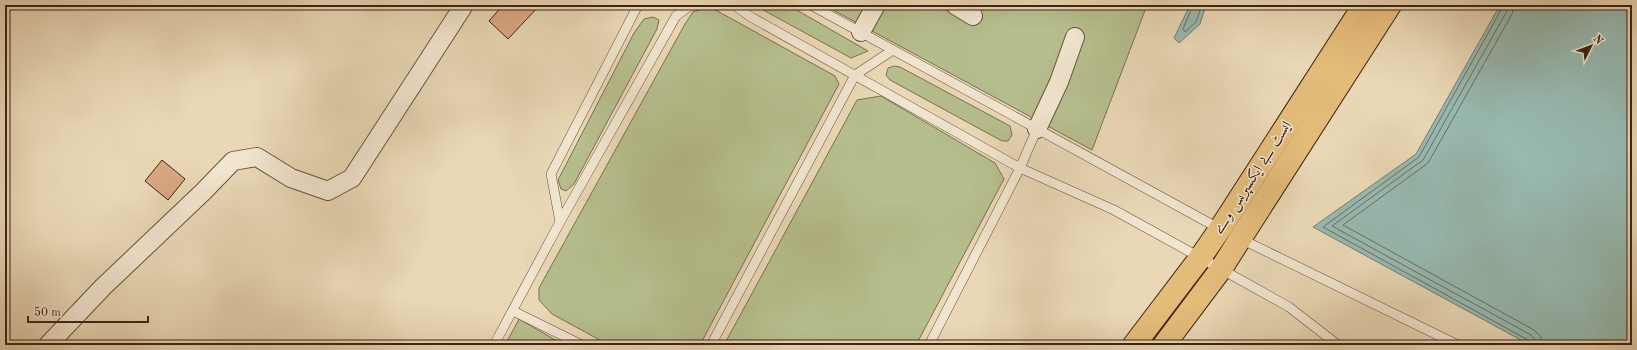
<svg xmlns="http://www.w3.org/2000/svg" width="1637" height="350" font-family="'Old Standard TT',Amiri,serif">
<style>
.green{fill:#b6be8d;stroke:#7a7050}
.water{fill:#97b9b0;stroke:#747d71}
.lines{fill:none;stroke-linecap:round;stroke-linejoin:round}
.shore{stroke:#6b6e62;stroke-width:1}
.building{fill:#daa784;stroke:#3f2313}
.lane-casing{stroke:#6a503c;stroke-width:10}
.street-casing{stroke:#6a503c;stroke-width:20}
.primary-casing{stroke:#3f2313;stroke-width:24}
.lane{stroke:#f1e5cf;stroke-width:9}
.street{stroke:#f1e5cf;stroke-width:18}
.primary{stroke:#e4bc7a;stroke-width:22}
.labels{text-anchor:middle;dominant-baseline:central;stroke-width:3;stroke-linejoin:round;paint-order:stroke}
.street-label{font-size:15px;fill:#3f2313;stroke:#f1e5cf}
</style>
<rect width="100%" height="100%" fill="#e9d7b5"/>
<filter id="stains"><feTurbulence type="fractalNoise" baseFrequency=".005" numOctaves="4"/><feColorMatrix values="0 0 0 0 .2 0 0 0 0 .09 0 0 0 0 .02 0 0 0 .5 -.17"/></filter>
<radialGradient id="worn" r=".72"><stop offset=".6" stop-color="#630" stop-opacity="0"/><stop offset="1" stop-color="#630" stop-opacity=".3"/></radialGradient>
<path class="green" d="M754,5h34l80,46 -17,7z
M824,5h323l-55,145z
M703,8h9l123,68 4,8 -139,261h-91l-57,-31 -13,-14v-12l146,-264 8,-12z
M653,17l6,3 -2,9 -83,155 -8,7 -5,-2 -3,-9 76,-147 10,-14z
M894,66l6,1 110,59 2,9 -4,6h-6l-112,-61 -4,-5 2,-7z
M881,96l114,67 9,16 -88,166h-192l133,-245z
M519,319l45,26h-59z"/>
<path class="water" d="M1190,5h16l-6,19 -21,19 -5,-5z
M1500,5h132v340h-102l-217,-118 103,-73z"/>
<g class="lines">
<path class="shore" d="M1193,5l-10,24 2,3 11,-10 6,-17
M1503,5l-1,3 -83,149 -96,70 205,113 3,5
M1508,5l-1,6 -84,149 -91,66 199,109 4,5 1,5
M1514,5l-2,9 -84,149 -85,62 191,105 7,7 1,8"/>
</g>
<path class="building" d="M503,5h37l-32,34 -19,-18z
M162,160l23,19 -17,21 -23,-19z"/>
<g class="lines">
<defs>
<path id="lane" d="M734,5l17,12 269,151 94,42 107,59 68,38 49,38
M811,5l409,224
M560,222l-9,-48 87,-169
M1239,238l219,107
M513,311l69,34
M494,345l66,-123 116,-206 15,-11
M711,345l144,-270 38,-25
M929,345l91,-177 17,-39"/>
<path id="street" d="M955,5l18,11
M861,32l15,-27
M1037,129l22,-47 16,-45
M48,345l55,-58 100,-95 30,-31 24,-4 34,21 37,13 24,-13 112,-173"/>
<path id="primary" d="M1134,345l66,-87 20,-29 144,-224
M1164,345l57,-76 19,-30 150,-234"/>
</defs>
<use href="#lane" class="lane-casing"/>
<use href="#street" class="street-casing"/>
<use href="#primary" class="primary-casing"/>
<use href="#lane" class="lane"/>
<use href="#street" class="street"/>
<use href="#primary" class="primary"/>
</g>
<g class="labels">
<g class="street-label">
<text transform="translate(1253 178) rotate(-57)">ایسٹ بے ایکسپریس وے</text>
</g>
</g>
<rect width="1637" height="350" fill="none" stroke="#e9d7b5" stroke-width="20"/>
<rect x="6" y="6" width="1625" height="338" fill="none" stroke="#3f2313" stroke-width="2"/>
<rect x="10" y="10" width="1617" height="330" fill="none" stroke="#3f2313"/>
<g transform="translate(1591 46) rotate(48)" stroke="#f1e5cf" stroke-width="3" paint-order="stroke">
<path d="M0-3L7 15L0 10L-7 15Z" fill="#3f2313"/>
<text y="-6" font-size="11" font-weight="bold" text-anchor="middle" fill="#3f2313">N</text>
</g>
<path d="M28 316v6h120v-6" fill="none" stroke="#3f2313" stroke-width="2"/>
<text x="34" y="316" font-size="12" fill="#3f2313" stroke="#f1e5cf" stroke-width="3" paint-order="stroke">50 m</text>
<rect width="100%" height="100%" filter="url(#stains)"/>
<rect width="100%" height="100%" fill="url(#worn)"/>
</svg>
